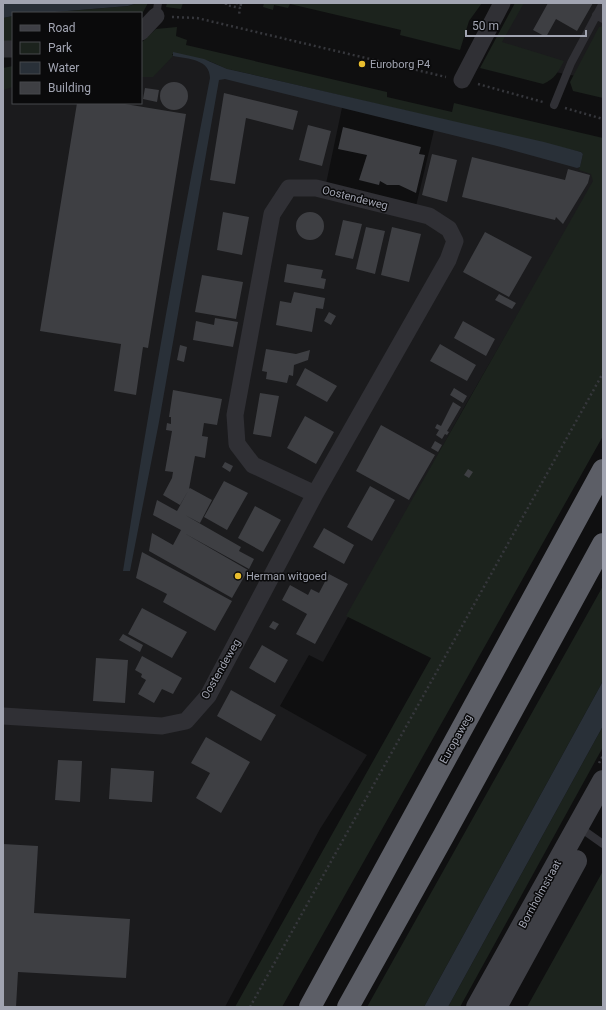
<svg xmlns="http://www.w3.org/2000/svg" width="606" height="1010" font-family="Roboto,sans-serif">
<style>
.built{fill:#1b1b1d}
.green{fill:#1c231d}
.water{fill:#293038}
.building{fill:#3e3f43}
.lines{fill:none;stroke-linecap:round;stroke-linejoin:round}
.path{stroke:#36373c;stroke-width:2.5;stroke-dasharray:2 3;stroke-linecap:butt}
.lane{stroke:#303035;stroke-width:8}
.street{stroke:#303035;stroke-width:17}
.secondary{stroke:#3e3f45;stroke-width:22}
.highway{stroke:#5c5e66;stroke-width:22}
.poi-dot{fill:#e9bd2e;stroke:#0a0a0b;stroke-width:1.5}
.labels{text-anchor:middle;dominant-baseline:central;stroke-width:3;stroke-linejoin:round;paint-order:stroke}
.poi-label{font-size:11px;fill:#a1a4b1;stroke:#0a0a0b;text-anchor:start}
.street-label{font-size:11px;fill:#a1a4b1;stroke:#0a0a0b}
</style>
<rect width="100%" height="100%" fill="#0f0f10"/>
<path class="built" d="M521,3h82v78l-112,-21z
M174,54l23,5 146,44 -17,81 90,22 19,-80 165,46 -135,234 -142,256 -14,-7 -29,51 87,49 -47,74 -95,178h-222v-918l10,-3v17h128v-26z"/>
<path class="green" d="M138,3h10l-7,13v-3h-98l85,-7z
M167,3h16l-2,6 -15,-2z
M264,3h218l-13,18 -9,29 -60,-15 1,-5 -111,-26 -2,4 -14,-3 -1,5 -10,-3z
M515,3h9l-22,39 62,19c-6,11 -9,18 -21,23l-63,-16z
M13,16v31l-10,2v-31z
M603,26v72l-30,-7 -3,-9 29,-55z
M177,27l-1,9 11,4 -1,5 201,47v5l65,15 2,-9 149,35v298l-321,571h-47l196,-349 -85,-42 247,-435 -2,-7 -12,-4 4,-16 -2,-2 -331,-78 -23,-5 -18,-8 -37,-7 1,2 -20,21h-12v-34l15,-14z
M13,66v21l-10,3v-22z
M603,586v95l-179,326h-57z
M603,726v21l-143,260h-12z
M603,871v136h-76z"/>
<path class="water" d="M3,3h135l-10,3 -85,7h-30v3l-10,2z
M173,52l31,7 23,10 23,5 294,68 37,10 2,2 -3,13 -3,1 -80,-22 -272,-67 -6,1 -60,342 -29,149h-7c26,-165 55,-329 87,-493 0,-19 -22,-19 -37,-22z
M603,681v45l-155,281h-24z"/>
<path class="building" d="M548,3h45l-16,28 -21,-12 -10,18 -13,-7z
M160 96a14 14 0 1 1 28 0a14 14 0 1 1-28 0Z
M145,88l14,2 -2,12 -14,-3z
M224,93l74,18 -5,19 -47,-12 -11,66 -25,-4z
M77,103h42l67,11 -38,234 -5,-1 -7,48 -22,-4 7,-47 -81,-13z
M308,125l23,6 -9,35 -23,-6z
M343,127l78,20 -2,7 6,1 -9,38 -17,-8h-12l-7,-4 -1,4 -20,-5 8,-25 -29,-6z
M432,154l25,6 -10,42 -25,-7z
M472,157l93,23 3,-11 22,6 -2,8 -25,41 -7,-7 -1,3 -93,-23z
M296 226a14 14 0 1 1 28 0a14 14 0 1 1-28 0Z
M223,212l26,5 -7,38 -25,-5z
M343,220l19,4 -9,35 -18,-4z
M366,227l19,4 -10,43 -19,-5z
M392,227l29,7 -12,48 -28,-7z
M485,232l47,25 -23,40 -46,-25z
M287,264l36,6 -2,8 5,1 -2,10 -40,-7z
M202,275l41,7 -7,37 -41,-7z
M294,292l31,6 -2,11 -7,-1 -4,24 -36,-7 4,-24 11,2z
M499,294l17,9 -4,6 -17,-9z
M329,312l7,4 -5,9 -7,-4z
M215,318l23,4 -5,25 -40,-7 3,-19 18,4z
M463,321l32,18 -9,17 -32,-18z
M440,344l36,21 -9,16 -37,-20z
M180,345l7,2 -3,15 -7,-2z
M266,349l30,5 14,-4 -2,10 -14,5 -1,11 -4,-1 -2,8 -21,-4 1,-7 -5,-1z
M305,368l32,18 -10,16 -31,-17z
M454,388l13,8 -4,7 -13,-8z
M173,390l49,9 -5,26 -13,-2 -2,13 6,1 -3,21 -10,-2 -6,33 1,-1 22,12 -12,23 -15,-8 56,32 -2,4 15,8 -5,10 -65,-36 64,37 -16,28 -83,-47 3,-18 21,12 8,-15 -28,-15 4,-15 20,11 11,-20 -8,14 -17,-10 9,-17 1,-6 -8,-1 7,-40 -6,-1 1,-7 4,1v-7h-2z
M260,393l19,3 -8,41 -18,-3z
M453,402l8,5 -14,24 2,1 -2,3 -2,-1 -3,5 -6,-4 3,-5 -4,-2 2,-4 4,2z
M305,416l29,16 -18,32 -29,-16z
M381,425l54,30 -26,45 -53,-29z
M435,441l7,4 -4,7 -7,-4z
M225,462l8,4 -3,6 -8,-5z
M468,469l5,3 -4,6 -5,-3z
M224,481l24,12 -21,37 -23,-13z
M370,486l25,14 -23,41 -25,-14z
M255,506l26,14 -18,32 -25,-14z
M324,528l30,17 -10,19 -31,-17z
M142,552l90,49 -17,30 -52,-29 4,-8 -31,-16z
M329,574l19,10 -33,60 -19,-10 11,-20 -25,-14 8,-15 18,10 3,-6 8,4z
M142,608l45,24 -15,26 -44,-24z
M273,621l6,3 -4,6 -6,-3z
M123,634l20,11 -3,7 -21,-12z
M262,645l26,15 -13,23 -26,-15z
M142,656l40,22 -9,16 -11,-5 -8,14 -16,-9 8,-14 -5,-3 1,-3 -7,-4z
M96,658l32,2 -3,43 -32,-2z
M231,690l45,25 -15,26 -44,-25z
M206,737l44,25 -29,51 -25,-15 14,-25 -19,-10z
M58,760l24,1 -2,41 -25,-2z
M111,768l43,3 -2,31 -43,-3z
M3,844l35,2 -4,67 96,6 -4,59 -108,-6 -2,35h-13z"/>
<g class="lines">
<path class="path" d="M226,3v2l14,3 -1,7
M236,3l5,1 -1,4
M172,17l25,1 249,59
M478,84l65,18
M565,108l38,11
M599,763l4,-7
M250,1007l353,-634"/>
<path class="lane" d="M596,15l7,4
M156,16l2,-13
M554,105l17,-42 32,-60
M579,827l24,17"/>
<path class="street" d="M141,32l15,-16
M3,49h10
M462,80l40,-77
M3,716l159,10 24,-5 22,-25 107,-202 133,-234 7,-19 -6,-12 -20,-13 -113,-28h-27l-17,26 -37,201 2,29 16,21 62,29"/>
<path class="secondary" d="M477,1007l126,-226
M496,1007l80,-146"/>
<path class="highway" d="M310,1007l293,-537
M348,1007l96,-172 159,-291"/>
</g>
<g class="poi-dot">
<circle cx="362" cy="64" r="4"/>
<circle cx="238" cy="576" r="4"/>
</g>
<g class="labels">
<g class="poi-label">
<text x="370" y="64">Euroborg P4</text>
<text x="246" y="576">Herman witgoed</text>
</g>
<g class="street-label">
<text transform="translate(355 198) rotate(14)">Oostendeweg</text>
<text transform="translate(221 669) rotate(-60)">Oostendeweg</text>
<text transform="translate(456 739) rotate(-61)">Europaweg</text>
<text transform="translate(540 894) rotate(-61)">Bornholmstraat</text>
</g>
</g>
<rect width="606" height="1010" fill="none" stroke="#a1a4b1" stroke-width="8"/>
<rect x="12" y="12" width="130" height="92" fill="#0a0a0b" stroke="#46484d"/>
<rect x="20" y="25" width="20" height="6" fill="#3e3f45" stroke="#46484d"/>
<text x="48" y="32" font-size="12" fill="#a1a4b1">Road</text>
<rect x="20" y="42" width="20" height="12" fill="#1c231d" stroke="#46484d"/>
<text x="48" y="52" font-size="12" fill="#a1a4b1">Park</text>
<rect x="20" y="62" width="20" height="12" fill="#293038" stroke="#46484d"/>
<text x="48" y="72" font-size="12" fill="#a1a4b1">Water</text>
<rect x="20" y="82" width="20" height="12" fill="#3e3f43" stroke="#46484d"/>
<text x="48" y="92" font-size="12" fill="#a1a4b1">Building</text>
<path d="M466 30v6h120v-6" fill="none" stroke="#a1a4b1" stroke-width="2"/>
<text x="472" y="30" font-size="12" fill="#a1a4b1" stroke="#0a0a0b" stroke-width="3" paint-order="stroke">50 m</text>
</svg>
